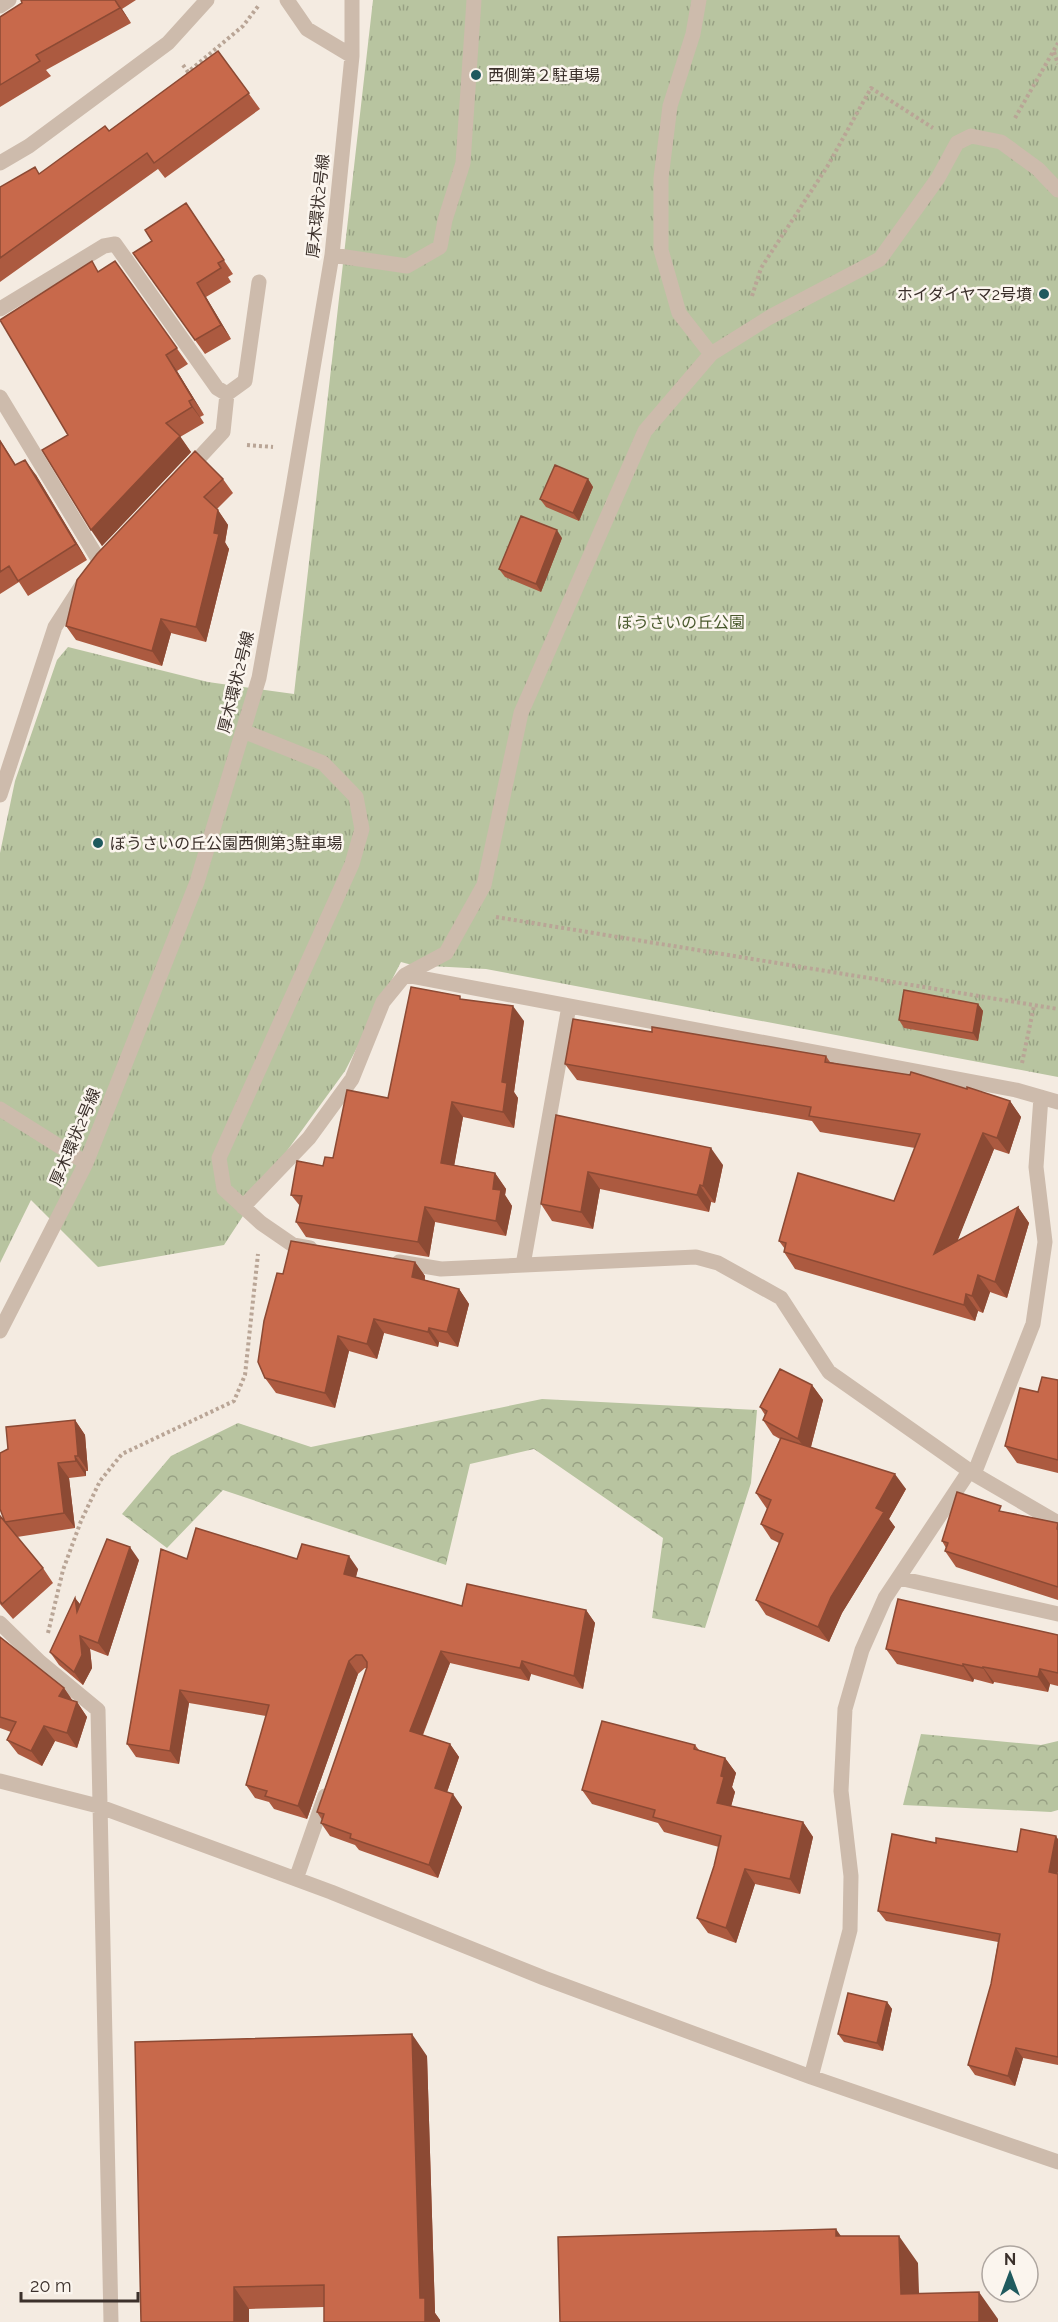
<svg xmlns="http://www.w3.org/2000/svg" width="1058" height="2322" font-family="Raleway,'Noto Sans JP',sans-serif">
<style>
.forest{fill:url(#forest-crowns)}
.park{fill:url(#park-tufts)}
.lines{fill:none;stroke-linecap:round;stroke-linejoin:round}
.path{stroke:#b9a596;stroke-width:4;stroke-dasharray:3 3;stroke-linecap:butt}
.minor{stroke:#cdbbac;stroke-width:15}
.wall{fill:#ac5a40}
.shaded-wall{fill:#8c4a34}
.building{fill:#c8694b;stroke:#8c4a34;stroke-width:1.5}
.poi-dot{fill:#1f5a5e;stroke:#fbf5ee;stroke-width:2}
.labels{text-anchor:middle;dominant-baseline:central;stroke-width:5;stroke-linejoin:round;paint-order:stroke}
.poi-label{font-size:16px;fill:#3b302b;stroke:#fbf5ee;text-anchor:start}
.street-label{font-size:16px;fill:#3b302b;stroke:#fbf5ee}
.park-label{font-size:16px;fill:#4a5a2e;stroke:#fbf5ee}
</style>
<defs>
<pattern id="forest-crowns" width="20" height="18" patternUnits="userSpaceOnUse" patternTransform="scale(1.5)"><rect width="20" height="18" fill="#b8c4a0"/><path d="M2 6a3 3 0 1 1 6 0M12 15a3 3 0 1 1 6 0" fill="none" stroke="#97a083"/></pattern>
<pattern id="park-tufts" width="24" height="20" patternUnits="userSpaceOnUse" patternTransform="scale(1.5)"><rect width="24" height="20" fill="#b8c4a0"/><path d="M3 7l-1-3M5 7V3M7 7l1-3M15 17l-1-3M17 17v-4M19 17l1-3" fill="none" stroke="#97a083"/></pattern>
</defs>
<rect width="100%" height="100%" fill="#f4ebe1"/>
<path class="forest" d="M542,1399l215,11 -6,73 -46,145 -53,-10 11,-80 -129,-89 -64,15 -24,101 -223,-75 -56,58 -45,-34 49,-58 67,-33 73,24z
M921,1734l120,11 17,-4v69l-7,2 -148,-7z"/>
<path class="park" d="M373,0h685v1077l-572,-108 -74,-4 -11,-3 -56,109 -72,99 -49,75 -126,22 -67,-67 -31,63v-410l15,-72 42,-121 11,-13 140,35 86,12z"/>
<g class="lines">
<path class="path" d="M1054,52l4,12
M183,65l5,7 55,-46 16,-21
M1015,118l43,-75
M752,296l9,-28 66,-101 44,-79 62,40
M247,445l26,2
M496,917l562,92
M1022,1063l12,-57
M48,1633l15,-63 18,-49 19,-40 22,-27 112,-53 11,-26 13,-121"/>
<path class="minor" d="M287,0l20,29 45,27
M699,0l-6,34 -23,72 -9,72v72l18,63 32,41
M0,6l9,-6
M0,163l29,-17 139,-103 39,-43
M332,255l75,11 33,-19 5,-27 18,-57 11,-163
M0,309l104,-63 11,-2 102,144 10,6
M0,397l100,165
M186,472l37,-40 4,-38 18,-13 14,-99
M243,731l80,32 33,34 6,32 -10,35 -133,294 5,31 37,34 32,22 17,3
M0,795l55,-168 29,-45
M405,975l41,-22 38,-68 37,-172 124,-282 66,-77 59,-37 110,-58 58,-81 19,-35 14,-7 30,6 37,27 20,21
M0,1109l86,54
M243,1207l66,-69 43,-59 31,-77 22,-27 611,115 42,12
M399,1262l42,7 255,-12 22,6 63,35 48,74 145,102 84,49
M523,1265l46,-259
M0,1331l86,-168 111,-281 62,-204 33,-185 40,-238 20,-199v-56
M974,1474l59,-150 12,-82 -9,-75 5,-70
M899,1578l159,36
M0,1623l40,39 58,48 13,612
M0,1781l98,25 233,86 213,86 267,99 247,85
M296,1879l29,-83
M811,2077l39,-147 1,-54 -10,-85 4,-82 17,-59 23,-52 85,-128"/>
</g>
<path class="wall" d="M21,0h115l-14,9 9,14 -85,47 5,6 -51,31v-90l22,-14z
M218,51l42,58 -95,69 -7,-9 -158,113v-95l40,-14 69,-42z
M186,203l47,71 -5,3 3,5 -25,15 25,42 -26,15 -72,-101 19,-12z
M115,261l73,103 -11,7 27,44 -4,2 4,6 -24,14 11,15 -89,94 -34,-111 31,-163z
M0,440l16,25 20,10 51,85 -59,36 -9,-14 -19,12z
M223,479l10,14 -16,16 11,16 -3,18 4,6 -23,93 -35,-9 -9,33 -86,-26 -10,-14z
M588,479l5,8 -14,34 -33,-14 -6,-8z
M562,538l-21,54 -36,-15 -6,-8z
M462,999l62,22 -10,71 4,6 -4,30 -51,-11 -9,48 41,8 11,16 -1,6 7,11 -6,30 -71,-14 -6,35 -123,-20 -10,-15 4,-16 -9,-11 42,-37 55,-60z
M978,1004l5,7 -5,30 -74,-13 -5,-8z
M652,1032l174,24 4,6 180,39 11,16 -12,37 -15,-5 -37,92 61,-34 11,16 -22,75 -17,-6 -7,21 -5,-2 -3,10 -180,-52 -11,-17 1,-3 -6,-8 115,-40 21,-53 -95,-16 -8,-11 -235,-41 -12,-16z
M556,1115l167,50 -8,38 -4,-1 -2,10 -109,-23 -7,40 -41,-8 -11,-17z
M415,1262l10,14v4l34,9 10,15 -11,43 -19,-5 -1,5 -54,-14 -7,26 -28,-8 -14,57 -59,-15 -11,-15 18,-104z
M1058,1380v93l-41,-10 -12,-17 33,-54z
M812,1385l11,15 -12,47 95,42 -17,30 6,8 -53,86 -13,29 -63,-27 -10,-15 23,-57 -8,-4 -10,-15 6,-15 -11,-16 24,-54 -7,-4 -10,-15 2,-5 -5,-8z
M75,1420l10,15 3,36h-2v5l-17,2 6,50 -58,9 26,31 10,15 -40,36 -13,-15v-88l5,6z
M1005,1512l53,11v77l-102,-33 -11,-16 1,-3 -4,-7z
M187,1559h110l61,10 -2,8 106,29 124,4 9,13 -12,66 -52,-15 -2,7 -79,-18 -27,72 27,9 9,13 -12,35 15,15 -24,71 -79,-28 -4,-5 -25,-9 -9,-13 1,-3 -5,-8 50,-144h-2l-7,6 -51,145 -33,-10 -5,-7 -14,-4 -9,-13 20,-69 -77,-13 -10,61 -43,-7 -9,-13z
M139,1560l-31,96 -18,-7 2,19 -9,17 -24,-20 -9,-13 25,-54 5,6z
M1058,1635v51l-8,-2 -2,8 -54,-10 -1,2 -19,-5 -1,3 -76,-18 -11,-15z
M0,1637l64,51 9,13 4,1 10,15 -10,31 -22,-7 -13,25 -24,-12 -11,-14 4,-8 -11,-4z
M695,1745l4,5 26,8 11,15 -4,14 3,5 -4,14 72,16 10,15 -13,57 -45,-10 -19,59 -28,-10 -11,-15 17,-52 5,-19 -55,-15 -6,-9 -66,-19 -10,-14z
M1058,1874v191l-35,-7 -8,28 -40,-11 -7,-10 23,-81 7,-42 -112,-21 -8,-10z
M887,2002l5,7 -9,42 -39,-9 -6,-8z
M427,2056l8,257 5,7v2h-116v-15l-75,2v13h-108z"/>
<path class="shaded-wall" d="M115,0l7,9 9,14 -11,-15z
M197,283l9,14 25,42 -10,-14z
M166,355l11,16 27,44 -11,-16z
M189,401l11,16 4,6 -12,-16z
M180,436l11,16 -89,94 -11,-16z
M25,460l11,15 51,85 -11,-16z
M588,479l5,8 -14,34 -6,-8z
M218,510l10,15 -3,17 4,7 -23,93 -10,-15z
M557,530l5,8 -21,54 -5,-8z
M161,619l10,14 -9,33 -10,-15z
M978,1004l5,7 -5,30 -5,-8z
M513,1006l11,15 -10,71 4,6 -4,30 -11,-16 -1,-30z
M1010,1101l11,16 -12,37 -12,-16z
M452,1102l11,15 -11,61 -11,-15z
M983,1133l11,16 -48,121 -12,-16z
M711,1148l12,17 -8,38 -12,-17z
M588,1172l12,17 -7,40 -12,-17z
M495,1173l11,16 -1,6 7,11 -6,30 -10,-15 -3,-32z
M700,1185l11,17 -2,10 -12,-17z
M425,1207l10,15 -6,35 -11,-15z
M1018,1207l11,16 -22,75 -12,-16z
M415,1262l10,14 -3,16 -10,-15z
M978,1275l12,17 -7,21 -11,-17z
M459,1289l10,15 -11,43 -11,-15z
M966,1294l12,17 -3,10 -11,-16z
M374,1319l10,14 -7,26 -10,-15z
M429,1328l10,14 -1,5 -10,-15z
M338,1336l11,15 -14,57 -10,-15z
M812,1385l11,15 -14,54 -11,-15z
M75,1420l10,15 3,36 -10,-15z
M75,1456l11,15v5l-10,-15z
M58,1463l11,15 6,50 -11,-15z
M895,1474l11,15 -17,30 6,8 -53,86 -13,29 -11,-15 13,-30 45,-89z
M130,1547l9,13 -31,96 -10,-13z
M349,1556l9,13 -5,18 -9,-13z
M75,1598l10,13 -8,1z
M586,1610l9,13 -12,66 -9,-13z
M80,1636l10,13 2,19 -9,17 -9,-13z
M441,1651l9,12 -31,81 -9,-13z
M349,1661l9,13 -51,145 -9,-13z
M522,1661l9,13 -2,7 -9,-13z
M963,1664l11,15 -1,3 -10,-16z
M983,1667l11,15 -1,2 -10,-16z
M1040,1669l10,15 -2,8 -10,-15z
M64,1688l10,15 -15,-7z
M180,1690l9,13 -10,61 -9,-13z
M77,1702l10,15 -10,31 -10,-15z
M44,1726l11,15 -13,25 -11,-15z
M450,1744l9,13 -15,44 -9,-13z
M725,1758l11,15 -4,14 3,5 -7,26 -11,-15 4,-27z
M453,1794l9,13 -24,71 -9,-13z
M803,1822l10,15 -13,57 -10,-15z
M1056,1836l2,3v33l-2,10 -7,-10z
M745,1869l10,15 -19,59 -10,-15z
M887,2002l5,7 -9,42 -6,-8z
M412,2034l15,22 8,257 5,7v2h-15l-5,-24z
M1016,2048l7,10 -8,28 -7,-10z
M836,2229l19,27 -19,-20z
M899,2236l19,27 2,58 -19,-27z
M234,2287l15,22v13h-15z
M979,2292l19,27v3h-19z"/>
<path class="building" d="M21,0h94l5,8 -84,47 4,6 -40,24v-68l22,-14z
M218,51l31,42 -95,70 -7,-10 -147,105v-71l35,-20 4,7 66,-48 4,5z
M186,203l38,57 -6,3 3,5 -24,15 24,42 -26,15 -62,-87 19,-12 -7,-11z
M92,261l6,11 17,-11 62,87 -11,7 27,44 -4,2 3,6 -26,16 14,13 -89,94 -49,-80 26,-15 -68,-115z
M0,441l15,24 10,-5 51,84 -58,37 -9,-15 -9,6z
M195,451l28,28 -19,18 14,13 -4,23 5,1 -23,93 -35,-8 -9,32 -86,-25 11,-46 20,-26z
M555,465l33,14 -15,34 -33,-14z
M521,516l36,14 -21,54 -37,-15z
M411,987l49,9v3l53,7 -11,76 5,1 -4,29 -51,-10 -11,61 54,10 -2,16 8,1 -5,31 -71,-14 -7,35 -122,-20 6,-26 -11,-1 6,-34 26,5 2,-9 8,1 14,-68 41,8z
M904,990l74,14 -5,29 -74,-13z
M573,1019l79,13v-5l174,29 -1,6 85,13 1,-3 56,17v-2l43,14 -13,37 -14,-5 -49,121 84,-47 -23,75 -17,-7 -6,21 -6,-2 -2,11 -180,-53 2,-9 -7,-2 19,-68 96,28 26,-67 -111,-18 2,-9 -246,-43z
M556,1115l155,33 -8,38 -3,-1 -3,10 -109,-23 -7,40 -40,-8z
M291,1241l124,21 -3,15 47,12 -12,43 -18,-4 -1,4 -54,-13 -7,25 -29,-8 -13,57 -60,-15 -7,-16 6,-41 13,-48 6,1z
M780,1369l32,16 -14,54 -35,-19 4,-9 -7,-4z
M1042,1377l16,3v80l-53,-14 15,-58 18,4z
M75,1420l3,36h-3l1,5 -18,2 6,50 -59,9 38,46 -41,36 -2,-3v-85l5,6 -5,-13v-56l8,-4 -2,-22z
M781,1438l114,36 -19,34 8,4 -53,85 -13,30 -62,-27 27,-66 -22,-10 10,-24 -15,-7z
M957,1492l44,14 -2,5 59,12 -1,6 1,1v57l-113,-36 3,-8 -6,-2z
M196,1528l101,31 5,-15 47,12 -5,18 118,32 5,-22 119,26 -12,66 -52,-15 -2,7 -79,-17 -31,80 40,13 -15,44 18,6 -24,71 -79,-27 1,-4 -30,-11 3,-9 -7,-2 50,-145v-5l-5,-7h-6l-7,6 -51,145 -33,-10 2,-5 -21,-6 23,-80 -89,-15 -10,61 -43,-7 34,-195 26,10z
M107,1539l23,8 -32,96 -18,-7 2,19 -8,17 -24,-20 25,-54 2,14z
M898,1599l160,36v38l-18,-4 -2,8 -55,-10v1l-20,-4v2l-77,-17z
M0,1637l64,51 -5,8 18,6 -10,31 -23,-7 -13,25 -24,-11 9,-18 -16,-5z
M602,1721l93,24 -1,4 31,9 -4,18 3,1 -7,26 86,19 -13,57 -45,-10 -19,59 -29,-10 17,-52 7,-30 -68,-19 2,-7 -73,-20z
M1021,1829l35,7 -7,36 9,2v183l-42,-9 -8,28 -40,-11 23,-81 9,-50 -122,-23 14,-77 44,9v-5l81,14z
M848,1993l39,9 -10,41 -39,-9z
M412,2034l8,264h5v24h-101v-37l-90,2v35h-93l-6,-280z
M836,2229v7h63l2,58 78,-2v30h-419l-2,-85z"/>
<g class="poi-dot">
<circle cx="476" cy="75" r="6"/>
<circle cx="1044" cy="294" r="6"/>
<circle cx="98" cy="843" r="6"/>
</g>
<g class="labels">
<g class="poi-label">
<text x="488" y="75">西側第２駐車場</text>
<text x="1032" y="294" text-anchor="end">ホイダイヤマ2号墳</text>
<text x="110" y="843">ぼうさいの丘公園西側第3駐車場</text>
</g>
<g class="street-label">
<text transform="translate(318 206) rotate(-84)">厚木環状2号線</text>
<text transform="translate(236 682) rotate(-76)">厚木環状2号線</text>
<text transform="translate(75 1137) rotate(-67)">厚木環状2号線</text>
</g>
<g class="park-label">
<text x="681" y="622">ぼうさいの丘公園</text>
</g>
</g>
<g transform="translate(1010 2274)"><circle r="28" fill="#fbf5ee" stroke="#aea6a0" stroke-width="1.5"/>
<path d="M0-4.5L10 22L0 15L-10 22Z" fill="#1f5a5e"/>
<text y="-9" font-size="16" font-weight="bold" text-anchor="middle" fill="#3b302b">N</text>
</g>
<path d="M21 2292v9h117v-9" fill="none" stroke="#3b302b" stroke-width="3"/>
<text x="30" y="2292" font-size="18" fill="#3b302b" stroke="#fbf5ee" stroke-width="4.5" paint-order="stroke">20 m</text>
</svg>
